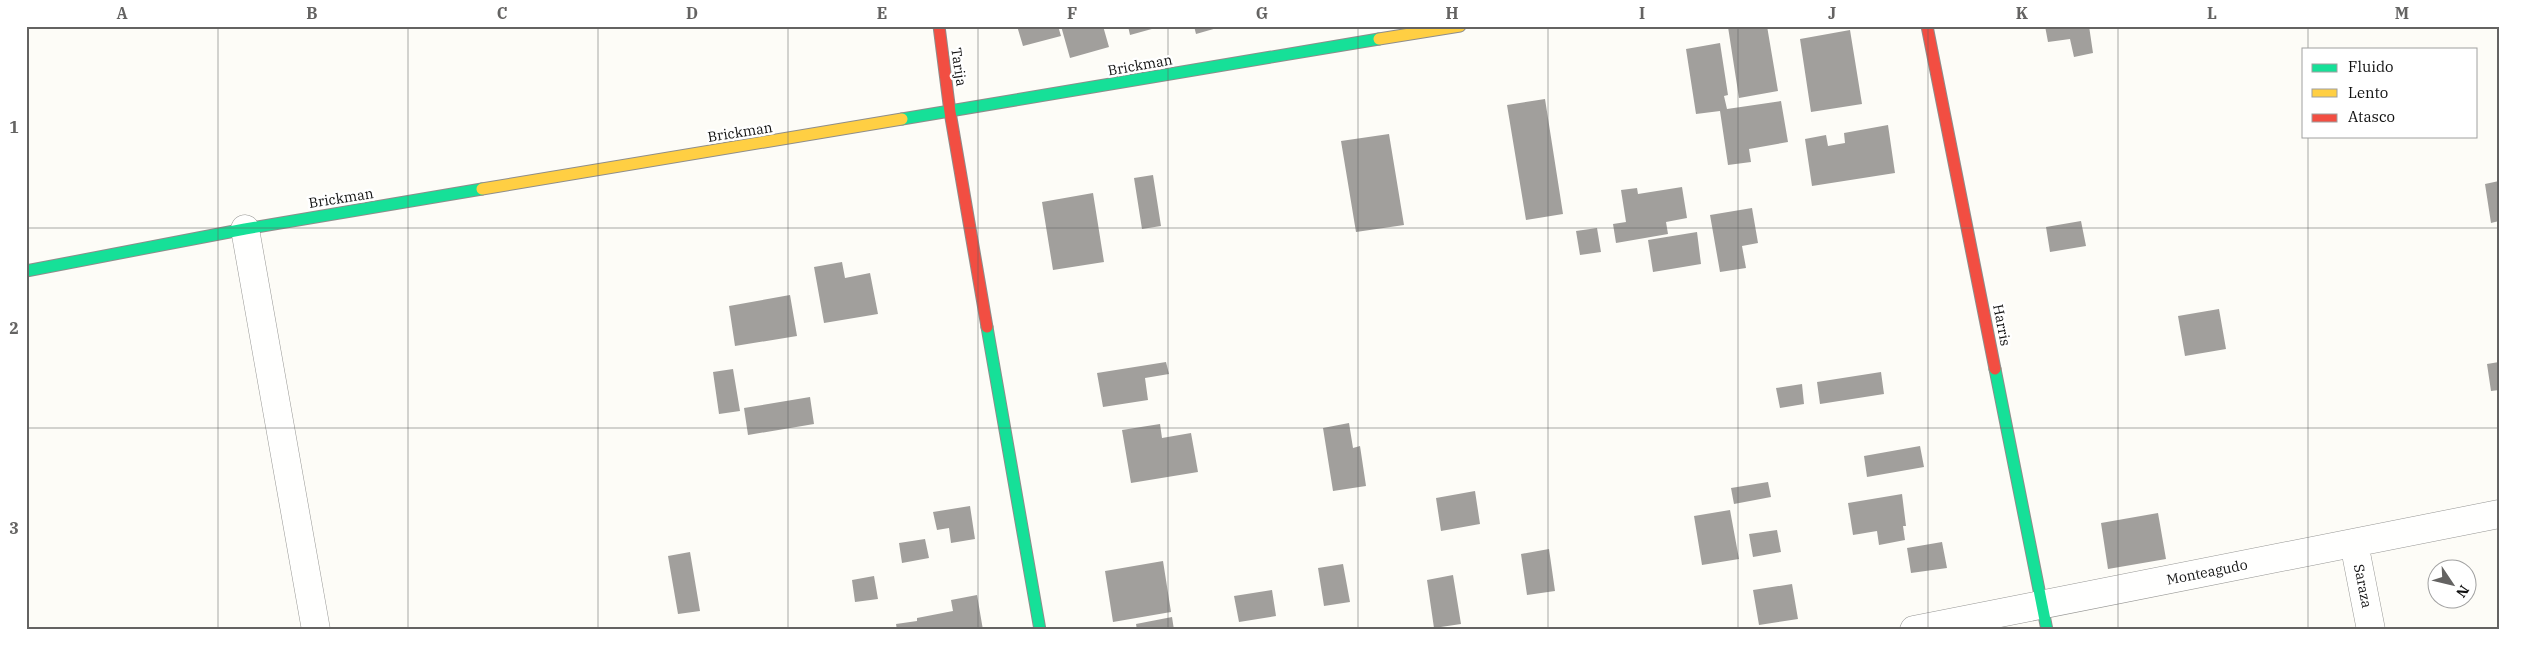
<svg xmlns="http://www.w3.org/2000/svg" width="2525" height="656" font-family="'IBM Plex Serif',serif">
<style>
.building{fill:#a19f9c}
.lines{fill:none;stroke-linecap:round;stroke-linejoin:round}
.street-casing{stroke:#979795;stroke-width:29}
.fast-casing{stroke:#8e8d8b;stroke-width:13}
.slow-casing{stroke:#8e8d8b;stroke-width:13}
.jam-casing{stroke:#8e8d8b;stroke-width:13}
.street{stroke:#fffffe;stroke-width:28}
.fast{stroke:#16e098;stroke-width:11}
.slow{stroke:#ffcf43;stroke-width:11}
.jam{stroke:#f24e42;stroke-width:11}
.grid{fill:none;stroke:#646362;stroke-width:1;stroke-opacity:0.55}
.labels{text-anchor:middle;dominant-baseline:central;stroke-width:5;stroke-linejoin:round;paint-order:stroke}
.street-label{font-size:14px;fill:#111;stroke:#fff}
.neatline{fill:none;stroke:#646362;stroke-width:2}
.grid-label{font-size:16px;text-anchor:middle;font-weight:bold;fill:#646362}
</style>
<rect width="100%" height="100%" fill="#fdfcf7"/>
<path class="building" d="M1017,26h41l3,10 -38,10z
M1061,26h42l6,21 -39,11z
M1128,26h31v1l-29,8z
M1194,26h23v2l-21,6z
M1767,26l11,65 -39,7 -11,-71z
M2045,26h44l4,27 -19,4 -4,-18 -22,3z
M1850,30l12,74 -51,8 -11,-73z
M1720,43l8,52 -4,1 3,13 54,-8 7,41 -39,7 2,13 -23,3 -8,-54 -24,3 -10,-65z
M1545,99l18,115 -37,6 -19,-115z
M1888,125l7,48 -83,13 -7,-47 21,-4 2,11 17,-3 -1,-10z
M1389,134l15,91 -48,7 -15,-91z
M1153,175l8,51 -19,3 -8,-51z
M2499,181v40l-8,2 -6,-39z
M1682,187l5,31 -21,4 2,12 -52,9 -3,-19 13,-2 -5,-32 16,-2 1,6z
M1093,193l11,69 -51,8 -11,-68z
M1752,208l6,35 -16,3 4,22 -26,4 -10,-57z
M2081,221l5,25 -36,6 -4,-25z
M1597,228l4,24 -21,3 -4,-24z
M1697,232l4,32 -48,8 -5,-32z
M842,262l3,16 25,-5 8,41 -54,9 -10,-56z
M790,295l7,41 -62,10 -6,-40z
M2219,309l7,40 -41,7 -7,-40z
M1166,362l3,12 -24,4 3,22 -45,7 -6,-34z
M2499,362v28l-8,1 -4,-27z
M733,369l7,42 -21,3 -6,-42z
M1881,372l3,22 -64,10 -3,-22z
M1802,384l2,20 -24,4 -4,-20z
M810,397l4,27 -66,11 -4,-27z
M1349,423l4,25 7,-2 6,40 -33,5 -10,-63z
M1160,424l2,14 29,-5 7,39 -67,11 -9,-53z
M1920,446l4,21 -57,10 -3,-21z
M1768,482l3,15 -37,7 -3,-16z
M1475,491l5,33 -39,7 -5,-33z
M1902,494l4,32h-3l2,14 -26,5 -2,-14 -24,4 -5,-32z
M970,506l5,33 -24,4 -2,-15 -12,2 -4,-18z
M1730,510l9,49 -37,6 -8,-49z
M2158,513l8,46 -58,10 -7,-46z
M1777,530l4,22 -28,5 -4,-23z
M925,539l4,19 -27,5 -3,-20z
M1942,542l5,26 -36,5 -4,-25z
M1549,549l6,42 -28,4 -6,-41z
M690,552l10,59 -22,3 -10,-58z
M1163,561l8,51 -58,10 -8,-51z
M1343,564l7,38 -26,4 -6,-38z
M1453,575l8,49 -27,4 -7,-48z
M874,576l4,23 -23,3 -3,-22z
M1792,584l6,35 -39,6 -6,-35z
M1272,590l4,26 -37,6 -5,-26z
M977,595l6,35h-86l-1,-6 21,-3v-3l36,-7 -2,-11z
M1172,617l2,13h-37l-1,-6z"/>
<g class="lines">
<defs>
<path id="street" d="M245,229l71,401
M2354,543l17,87
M1914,630l585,-116"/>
<path id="fast" d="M902,119l477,-80
M26,271l219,-42 237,-40
M987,327l53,303
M1995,369l52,261"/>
<path id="slow" d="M1379,39l81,-13
M482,189l420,-70"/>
<path id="jam" d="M939,26l11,86 37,215
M1927,26l68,343"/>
</defs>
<use href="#street" class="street-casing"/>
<use href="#fast" class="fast-casing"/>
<use href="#slow" class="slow-casing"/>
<use href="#jam" class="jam-casing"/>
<use href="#street" class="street"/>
<use href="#fast" class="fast"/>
<use href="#slow" class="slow"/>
<use href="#jam" class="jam"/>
</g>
<path class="grid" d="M218,26v604M408,26v604M598,26v604M788,26v604M978,26v604M1168,26v604M1358,26v604M1548,26v604M1738,26v604M1928,26v604M2118,26v604M2308,26v23M2308,136v494M26,228h2473M26,428h2473"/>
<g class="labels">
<g class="street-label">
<text transform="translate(1140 65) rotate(-10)">Brickman</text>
<text transform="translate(959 67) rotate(82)">Tarija</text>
<text transform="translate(740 132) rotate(-9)">Brickman</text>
<text transform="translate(341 198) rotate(-9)">Brickman</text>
<text transform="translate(2002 325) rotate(79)">Harris</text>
<text transform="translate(2207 572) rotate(-11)">Monteagudo</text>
<text transform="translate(2363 586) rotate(79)">Saraza</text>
</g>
</g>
<rect width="2525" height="656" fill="none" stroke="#ffffff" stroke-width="55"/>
<rect x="2302" y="48" width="175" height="90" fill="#ffffff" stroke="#a0a0a0"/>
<rect x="2312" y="64" width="25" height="8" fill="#16e098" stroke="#a0a0a0"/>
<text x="2348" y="72" font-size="15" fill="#111111">Fluido</text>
<rect x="2312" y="89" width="25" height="8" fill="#ffcf43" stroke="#a0a0a0"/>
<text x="2348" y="98" font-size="15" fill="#111111">Lento</text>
<rect x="2312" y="114" width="25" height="8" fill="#f24e42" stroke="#a0a0a0"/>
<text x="2348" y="122" font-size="15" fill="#111111">Atasco</text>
<g transform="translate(2452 584) rotate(125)"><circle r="24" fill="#ffffff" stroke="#a0a0a0"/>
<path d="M0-4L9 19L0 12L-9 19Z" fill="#646362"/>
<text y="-8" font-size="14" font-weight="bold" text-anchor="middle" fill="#111111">N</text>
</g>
<rect x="28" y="28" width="2470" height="600" class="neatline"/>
<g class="grid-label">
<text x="122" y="19">A</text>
<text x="312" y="19">B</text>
<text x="502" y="19">C</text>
<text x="692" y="19">D</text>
<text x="882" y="19">E</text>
<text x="1072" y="19">F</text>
<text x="1262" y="19">G</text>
<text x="1452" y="19">H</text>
<text x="1642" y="19">I</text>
<text x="1832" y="19">J</text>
<text x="2022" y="19">K</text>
<text x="2212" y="19">L</text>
<text x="2402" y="19">M</text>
<text x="14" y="133">1</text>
<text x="14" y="334">2</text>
<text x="14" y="534">3</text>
</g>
</svg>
